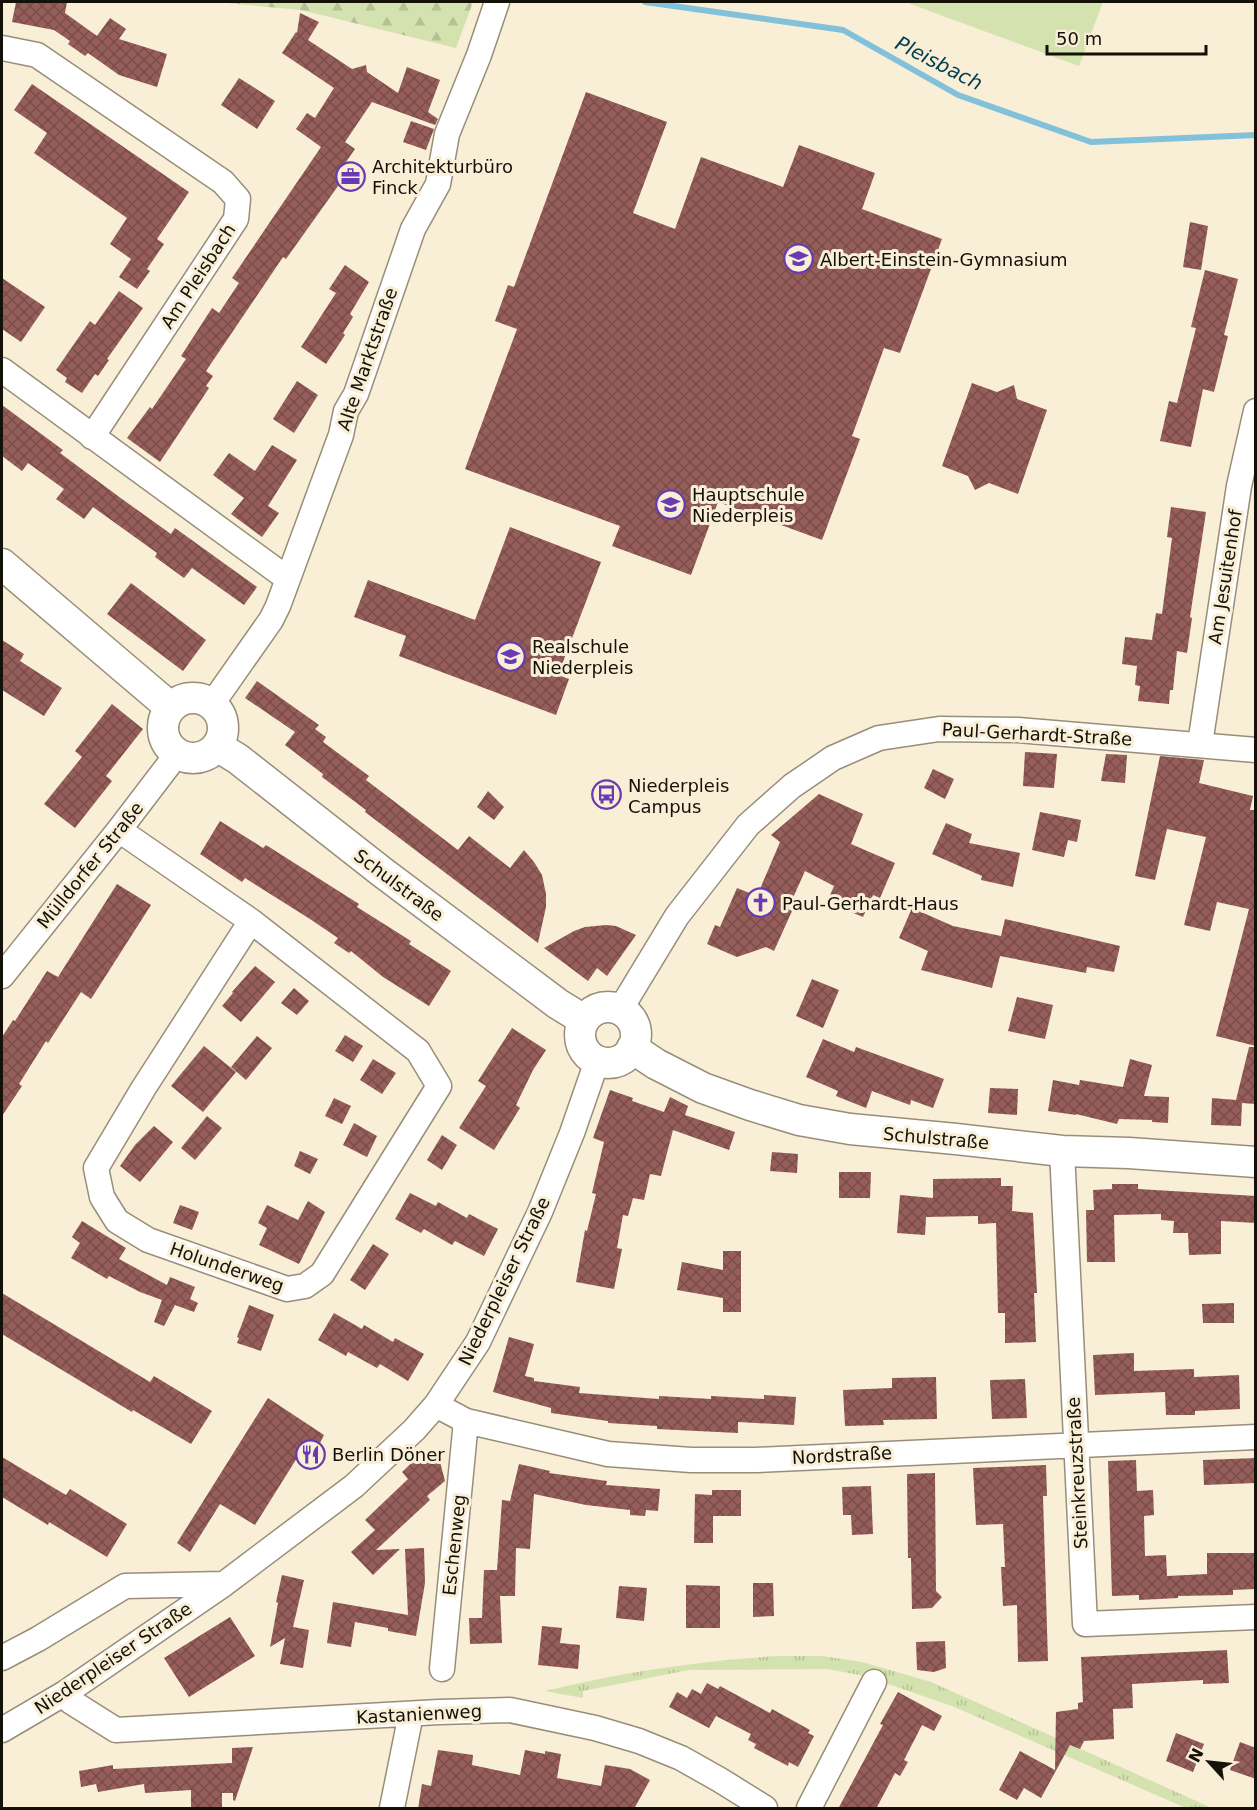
<svg xmlns="http://www.w3.org/2000/svg" width="1257" height="1810" font-family="'DejaVu Sans',sans-serif">
<style>
.grass{fill:url(#grass-tufts)}
.forest{fill:url(#forest-firs)}
.pitch{fill:#d4e2af}
.lines{fill:none;stroke-linecap:round;stroke-linejoin:round}
.stream{stroke:#81c1da;stroke-width:6}
.building{fill:url(#building-cross-hatch)}
.minor-casing{stroke:#988e78;stroke-width:27}
.tertiary-casing{stroke:#988e78;stroke-width:33}
.minor{stroke:#fff;stroke-width:24}
.tertiary{stroke:#fff;stroke-width:30}
.labels{text-anchor:middle;dominant-baseline:central;stroke-width:6;stroke-linejoin:round;paint-order:stroke}
.poi-label{font-size:18px;fill:#141109;stroke:#f9eed6;text-anchor:start}
.street-label{font-size:18px;fill:#141109;stroke:#f9eed6}
.water-label{font-size:20px;font-style:italic;fill:#013d4e;stroke:#f9eed6}
</style>
<defs>
<pattern id="grass-tufts" width="24" height="20" patternUnits="userSpaceOnUse" patternTransform="scale(1.5)"><rect width="24" height="20" fill="#d4e2af"/><path d="M3 7l-1-3M5 7V3M7 7l1-3M15 17l-1-3M17 17v-4M19 17l1-3" fill="none" stroke="#b5c195"/></pattern>
<pattern id="forest-firs" width="22" height="20" patternUnits="userSpaceOnUse" patternTransform="scale(1.5)"><rect width="22" height="20" fill="#d4e2af"/><path d="M5 1l3.5 6h-7zM16 11l3.5 6h-7z" fill="#b5c195"/></pattern>
<pattern id="building-cross-hatch" width="8" height="8" patternUnits="userSpaceOnUse" patternTransform="scale(1.5)"><rect width="8" height="8" fill="#965e5b"/><path d="M0 0l8 8M0 8l8-8" fill="none" stroke="#794c49"/></pattern>
</defs>
<rect width="100%" height="100%" fill="#f9eed6"/>
<path class="grass" d="M778,1656h44l40,6 69,20 281,126h-26l-234,-102 -87,-30 -37,-7 -139,1 -106,21v7l-38,-7c77,-19 154,-30 233,-35z"/>
<path class="forest" d="M215,2h258l-17,46 -155,-38z"/>
<path class="pitch" d="M905,2h198l-24,64z"/>
<g class="lines">
<path class="stream" d="M645,2l198,28 115,65 133,47 165,-7"/>
</g>
<path class="building" d="M16,2h51l-2,11 32,23 13,-18 16,11 -7,10 48,15 -10,33 -38,-12 -31,-22 -3,3 -17,-12 2,-3 -16,-11 -42,-8z
M300,13l19,9 -11,18 44,29 14,-4 1,7 31,21 9,-26 33,13 -12,32 10,7 -3,6 -63,-23 -27,40 10,7 -9,13 20,14 -10,13 -13,-10 -57,80 -3,-2 -77,114 7,5 -7,10 3,2 -49,74 -33,-24 23,-31 2,2 34,-50 -5,-3 31,-48 7,5 20,-30 -7,-5 89,-131 -25,-18 11,-16 8,5 19,-30 -52,-35 14,-21 1,1z
M239,78l36,23 -18,28 -36,-24z
M32,84l157,108 -32,47 7,5 -17,25 3,2 -13,18 -18,-12 12,-18 -21,-15 17,-26 -93,-65 13,-20 -33,-23z
M586,92l81,30 -34,91 42,16 26,-72 82,30 16,-42 76,28 -13,36 80,30 -42,114 -16,-5 -32,88 8,3 -38,101 -104,-38 -27,73 -79,-29 8,-20 -155,-57 52,-140 -22,-8 13,-36 6,2z
M411,121l23,8 -8,21 -23,-8z
M1190,222l18,4 -7,44 -18,-3z
M345,265l24,17 -19,32 3,3 -10,16 2,2 -19,29 -25,-17 35,-54 -7,-4z
M1205,270l33,9 -14,56 4,1 -14,56 -11,-3 -12,58 -31,-6 9,-40 8,2 19,-75 -5,-1z
M2,278l43,29 -24,35 -19,-13z
M119,291l24,17 -36,51 2,1 -11,16 -3,-2 -13,19 -17,-11 2,-4 -11,-8 34,-49 5,4z
M297,381l21,14 -24,38 -21,-14z
M972,383l25,9 17,-7 3,14 30,11 -29,84 -29,-11 -14,7 -7,-14 -26,-10z
M2,405l61,45 -3,3 62,46 49,35 4,-6 82,59 -13,18 -52,-37 -8,10 -29,-21 2,-4 -64,-46 -9,12 -28,-20 8,-10 -36,-26 -6,8 -20,-15z
M272,445l25,15 -29,46 11,7 -17,24 -31,-23 13,-16 -31,-23 16,-22 26,18z
M1171,507l35,5 -16,105 2,1 -5,35 -10,-2 -4,39h-3l-1,14 -31,-3 2,-15 -5,-1 2,-19 -15,-2 3,-27 27,3 4,-27 6,1 10,-76 -5,-1z
M510,527l91,35 -43,113 11,4 -13,36 -157,-59 7,-20 -52,-19 14,-37 107,40z
M131,583l75,57 -23,31 -76,-57z
M2,640l22,14 -4,7 42,27 -18,28 -42,-26z
M257,681l62,44 -4,4 11,8 -3,5 46,34 -3,4 92,70 11,-14 41,32 14,-18 10,12 8,13 4,19v13l-8,36 -173,-131 1,-2 -44,-33 1,-3 -38,-29 10,-13 -50,-34z
M112,704l31,25 -37,47 6,5 -37,47 -31,-24 38,-47 -7,-6z
M1025,752l32,2 -3,34 -31,-2z
M1106,754l21,1 -2,28 -24,-2z
M1160,756l44,4 -5,23 54,13 -3,14h6v236l-40,-10 33,-127 -32,-7 -7,29 -26,-6 22,-88 -39,-8 -12,51 -20,-4z
M933,769l21,10 -9,20 -21,-11z
M488,791l16,16 -10,13 -17,-13z
M819,794l44,20 -12,30 44,19 -15,35 -7,-3 -10,22 -36,-15 7,-16 -29,-15 -17,38 4,2 -18,40 -8,-4 -29,10 -30,-13 8,-19 5,2 17,-39 20,8 23,-54 -9,-7z
M1040,812l41,8 -4,22 -9,-2 -4,17 -32,-7z
M220,821l43,27 3,-3 93,59 -2,3 54,34 -2,3 42,27 -22,35 -46,-29 -32,-26 -2,2 -15,-10 4,-5 -28,-19 -65,-41 -3,4 -42,-28z
M946,823l26,11 -3,9 51,10 -7,34 -32,-7 1,-4 -50,-22z
M117,884l34,21 -60,94 -10,-7 -33,51 -2,-2 -27,43 3,2 -20,30v-79l11,-17 2,1 32,-50 11,6z
M912,908l41,18 48,10 4,-17 115,27 -6,26 -27,-5 -1,6 -86,-17 -8,32 -71,-18 7,-19 -29,-13z
M606,925l10,1 20,9 -29,41 -10,-8 -9,13 -44,-33 30,-17 11,-4z
M255,966l20,16 -34,40 -19,-16 11,-13 -1,-1z
M812,979l27,11 -16,38 -27,-12z
M294,988l15,13 -12,14 -16,-12z
M1017,997l36,8 -8,34 -37,-8z
M512,1028l34,22 -13,20 -17,35 4,3 -26,42 -35,-22 27,-42 -8,-5z
M345,1035l18,11 -10,16 -18,-11z
M257,1036l15,12 -26,32 -15,-13z
M823,1039l31,13 2,-5 88,32 -11,29 -22,-8 -1,5 -38,-14 -6,17 -30,-12 2,-5 -32,-14z
M204,1046l32,26 -33,40 -32,-26z
M1249,1047h7v57l-14,-1 -1,23 -30,-1 1,-27 24,2z
M373,1059l23,14 -14,21 -22,-14z
M1130,1059l22,6 -8,31 25,1 -1,26 -16,-1v-2l-33,-1 -2,5 -41,-10v1l-28,-4 5,-31 26,5 1,-5 43,7z
M990,1088l28,1 -1,26 -29,-2z
M610,1090l23,8 -1,3 32,11 6,-15 18,9 -3,9 50,17 -6,18 -56,-20 -12,46 -11,-2 -6,26 -11,-2 -5,18 -5,-1 -6,33 5,1 -8,40 -38,-7 9,-52 2,1 9,-37 -4,-1 12,-51 -11,-4z
M334,1098l17,8 -9,18 -17,-8z
M207,1116l15,12 -27,32 -14,-12z
M354,1123l23,13 -10,21 -24,-12z
M154,1126l19,16 -33,40 -20,-16 15,-21z
M442,1135l15,10 -15,25 -15,-10z
M300,1151l18,8 -8,15 -16,-8z
M772,1152l26,2 -1,19 -27,-2z
M839,1172h32l-1,26h-31z
M1001,1178v8h12l-1,25 21,2 4,80h-3l2,49 -31,1v-30h-7l-2,-90 -18,1v-8l-52,1 -1,18 -28,-2 3,-38 33,3v-19z
M1112,1184h26v5l118,7v27l-35,-2v33l-32,1 -1,-22h-15l1,-12 -13,-1v-6l-47,1 1,47h-28l-1,-52h8l-1,-20 19,-1z
M410,1193l26,13 2,-4 29,16 2,-4 29,15 -14,27 -29,-15 -3,4 -28,-16 -3,4 -26,-14z
M308,1201l17,11 -26,52 -40,-19 8,-17 -9,-5 9,-18 31,15z
M180,1205l19,7 -7,18 -19,-7z
M82,1221l44,27 -7,11 48,26 3,-8 25,10 -5,12 8,4 -4,9 -19,-7 -11,21 -10,-4 8,-22 -22,-8 -31,-16 -2,3 -36,-21 9,-15 -8,-6z
M373,1244l16,10 -24,36 -15,-10z
M723,1251h18v61h-18v-14l-46,-8 5,-28 41,8z
M2,1293l148,89 4,-6 58,35 -21,33 -58,-34 -1,2 -130,-78z
M1234,1303v20h-31l-1,-19z
M249,1305l25,10 -13,36 -24,-8 2,-5 -2,-1z
M334,1313l28,16 2,-4 29,17 2,-4 29,16 -16,27 -28,-17 -3,4 -29,-16 -2,4 -28,-16z
M509,1337l25,7 -9,32 9,2v3l46,6 -1,6 80,6v-3l52,3v-3l53,3v-4l32,2 -2,28 -56,-3v11l-81,-4v-3l-49,-3v-2l-57,-8v-5l-58,-16z
M1134,1353v18l60,-2v8l45,-2 1,34 -45,2v4h-29l-1,-23 -70,3 -2,-40z
M936,1377l1,42 -54,1 1,5 -39,1 -2,-36 49,-2v-10z
M1025,1379l2,39 -35,1 -2,-39z
M268,1398l56,37 -5,10 5,3 -12,20 -15,-10 -42,67 -35,-21 -30,48 -13,-9z
M423,1452l16,6 6,23 -18,15 3,4 -54,50 24,-1 -27,26 -22,-23 24,-22 -10,-10 43,-41 -6,-7z
M2,1457l64,38 4,-6 57,35 -20,33 -58,-35 -1,3 -46,-28z
M1256,1458v25l-52,2 -1,-25z
M1136,1460l1,31 16,-1 1,25 -10,1 1,40 21,-1 1,21 40,-2v-21h49v36l-23,1v5l-55,1v2l-39,2v-5l-27,1 -4,-135z
M519,1464l31,7 -1,2 58,8 -1,4 54,4 -2,22 -12,-1 -1,6 -15,-1v-5l-44,-5 -52,-11 -4,55 -14,-1 -1,48h-15l2,47 -32,1 -1,-26h13l2,-48h13l5,-70 8,1z
M1046,1465l1,31h-4l5,165 -30,1 -1,-57 -14,1 -2,-39h4l-2,-43 -27,1 -3,-57z
M935,1473l1,118 6,6 -10,11 -20,1 -1,-51h-3l-1,-84z
M871,1486l2,48 -21,1 -1,-20h-8l-1,-28z
M712,1490h29v26h-28v27h-19l1,-49 17,1z
M424,1548l1,35 -9,53 -28,-5v-3l-33,-6 -4,25 -24,-4 6,-41 75,13 -3,-66z
M282,1575l22,5 -11,47 16,3 -6,38 -23,-4 5,-26 -15,9 8,-44 -2,-1z
M753,1583h20l1,33 -21,1z
M686,1585l34,1v42h-34z
M619,1586l28,2 -3,33 -28,-3z
M230,1617l25,39 -66,41 -25,-39z
M542,1626l20,2 -2,15 20,2 -2,24 -40,-4z
M945,1641l1,27 -12,4 -17,-2 -1,-28z
M1227,1650l2,33 -26,1v-4l-71,4 1,24 -20,1 1,30 -30,2 -4,8 -10,-4 -29,53 -17,-10 -7,12 -18,-10 21,-39 35,19 1,-58 22,-3v-6l5,-1 -2,-45z
M707,1683l11,6 2,-3 50,27 2,-4 38,21 -2,3 6,3 -16,31 -9,-5 -1,4 -34,-18 2,-4 -8,-4 3,-6 -35,-18 -7,12 -40,-21 8,-15 10,6 5,-9 9,5z
M898,1692l44,24 -8,15 -12,-6 -18,35 4,2 -8,14 -5,-3 -19,36h-38l45,-84 -3,-1z
M1176,1733l28,11 -11,28 -27,-11z
M1240,1742l16,6v31l-26,-9z
M253,1747l-18,54 -2,-1v-7h-11v16h-31v-19l-46,3 -1,-9 -46,8 -2,-8 -15,3 -2,-16 34,-6v4l119,-6v-15z
M438,1750l35,5 -1,10 48,10 5,-25 20,4v-3l16,3 -4,24 44,8 4,-21 25,4 20,11 -16,29h-216l4,-25 9,2z"/>
<g class="lines">
<defs>
<path id="minor" d="M2,48l35,7 186,127 15,17 -2,20 -144,218
M2,370l286,209
M212,704l59,-84 7,-14 63,-171 5,-24 10,-17 57,-165 25,-45 9,-50 32,-79 18,-53
M1200,744l39,-258 17,-75
M119,830l132,91 167,130 21,35 -117,188 -17,12 -18,3 -139,-49 -31,-19 -15,-24 -6,-29 47,-79 108,-168
M2,976l117,-146 58,-76
M620,1010l57,-94 71,-91 44,-39 41,-28 46,-20 60,-9 79,1 238,20
M1062,1151l23,473 171,-7
M436,1405l30,16 142,33 83,6h65l500,-23
M2,1658l36,-19 87,-53 99,-2
M442,1669l24,-248
M65,1693l5,8 46,29 323,-18 71,-2 85,18 44,13 42,17 39,22 45,28
M2,1730l63,-37 159,-109 130,-98 60,-56 22,-25 42,-63 62,-130 32,-79 25,-72
M392,1808l19,-94
M809,1808l65,-126"/>
<path id="tertiary" d="M2,564l168,143
M163 728a30 30 0 1 1 60 0a30 30 0 1 1-60 0Z
M217,746l21,13 144,113 176,132 26,16
M580 1035a28 28 0 1 1 56 0a28 28 0 1 1-56 0Z
M632,1048l24,16 47,24 47,17 49,15 51,9 106,10 106,12 67,2 127,9"/>
</defs>
<use href="#minor" class="minor-casing"/>
<use href="#tertiary" class="tertiary-casing"/>
<use href="#minor" class="minor"/>
<use href="#tertiary" class="tertiary"/>
</g>
<defs>
<symbol id="office-ring" viewBox="-11 -11 22 22"><circle r="9.5" fill="#f9eed6" stroke="#683bb3" stroke-width="1.5"/><path d="M-6-3h4V-5.5h4V-3h4V5H-6ZM-1-4.5V-3h2v-1.5ZM-6 0V1H6V0Z" fill="#683bb3"/></symbol>
<symbol id="school-ring" viewBox="-11 -11 22 22"><circle r="9.5" fill="#f9eed6" stroke="#683bb3" stroke-width="1.5"/><path d="M0-5L7-2L0 1L-7-2ZM-4 1L0 2.5L4 1V4Q0 6-4 4Z" fill="#683bb3"/></symbol>
<symbol id="bus-ring" viewBox="-11 -11 22 22"><circle r="9.5" fill="#f9eed6" stroke="#683bb3" stroke-width="1.5"/><path d="M-5-6H5V4H4V6H2V4H-2V6H-4V4H-5ZM-3.5-4V0h7V-4ZM-3.5 1.2v1.5H-2V1.2ZM2 1.2v1.5H3.5V1.2Z" fill="#683bb3"/></symbol>
<symbol id="church-ring" viewBox="-11 -11 22 22"><circle r="9.5" fill="#f9eed6" stroke="#683bb3" stroke-width="1.5"/><path d="M-1.2-6h2.4v3.5h3.3v2.4h-3.3V6h-2.4V-.1h-3.3v-2.4h3.3Z" fill="#683bb3"/></symbol>
<symbol id="restaurant-ring" viewBox="-11 -11 22 22"><circle r="9.5" fill="#f9eed6" stroke="#683bb3" stroke-width="1.5"/><path d="M-5-6h1v4h1v-4h1v4h1v-4h1v5L-1.5 .5V6h-2V.5L-5-1ZM5-6V6H3V1.5H1.5Q1.5-4 5-6Z" fill="#683bb3"/></symbol>
</defs>
<g fill-rule="evenodd">
<use href="#office-ring" x="334" y="160" width="33" height="33"/>
<use href="#school-ring" x="782" y="242" width="33" height="33"/>
<use href="#school-ring" x="654" y="488" width="33" height="33"/>
<use href="#school-ring" x="494" y="640" width="33" height="33"/>
<use href="#bus-ring" x="590" y="778" width="33" height="33"/>
<use href="#church-ring" x="744" y="886" width="33" height="33"/>
<use href="#restaurant-ring" x="294" y="1438" width="33" height="33"/>
</g>
<g class="labels">
<g class="poi-label">
<text x="372" y="166">Architekturbüro<tspan x="372" dy="21">Finck</tspan></text>
<text x="820" y="259">Albert-Einstein-Gymnasium</text>
<text x="692" y="494">Hauptschule<tspan x="692" dy="21">Niederpleis</tspan></text>
<text x="532" y="646">Realschule<tspan x="532" dy="21">Niederpleis</tspan></text>
<text x="628" y="785">Niederpleis<tspan x="628" dy="21">Campus</tspan></text>
<text x="782" y="903">Paul-Gerhardt-Haus</text>
<text x="332" y="1454">Berlin Döner</text>
</g>
<g class="street-label">
<text transform="translate(198 276) rotate(-57)">Am Pleisbach</text>
<text transform="translate(367 359) rotate(-71)">Alte Marktstraße</text>
<text transform="translate(1225 577) rotate(-81)">Am Jesuitenhof</text>
<text transform="translate(1037 734) rotate(3)">Paul-Gerhardt-Straße</text>
<text transform="translate(90 865) rotate(-51)">Mülldorfer Straße</text>
<text transform="translate(399 885) rotate(37)">Schulstraße</text>
<text transform="translate(936 1138) rotate(5)">Schulstraße</text>
<text transform="translate(227 1267) rotate(19)">Holunderweg</text>
<text transform="translate(504 1281) rotate(-64)">Niederpleiser Straße</text>
<text transform="translate(842 1455) rotate(-3)">Nordstraße</text>
<text transform="translate(1077 1473) rotate(-93)">Steinkreuzstraße</text>
<text transform="translate(454 1545) rotate(-84)">Eschenweg</text>
<text transform="translate(113 1658) rotate(-34)">Niederpleiser Straße</text>
<text transform="translate(419 1714) rotate(-3)">Kastanienweg</text>
</g>
<g class="water-label">
<text transform="translate(939 63) rotate(27)">Pleisbach</text>
</g>
</g>
<rect width="1257" height="1810" fill="none" stroke="#141109" stroke-width="6"/>
<g transform="translate(1209 1762) rotate(297)" stroke="#f9eed6" stroke-width="4.5" paint-order="stroke">
<path d="M0-4.5L10 22L0 15L-10 22Z" fill="#141109"/>
<text y="-9" font-size="16" font-weight="bold" text-anchor="middle" fill="#141109">N</text>
</g>
<path d="M1047 45v9h159v-9" fill="none" stroke="#141109" stroke-width="3"/>
<text x="1056" y="45" font-size="18" fill="#141109" stroke="#f9eed6" stroke-width="4.5" paint-order="stroke">50 m</text>
</svg>
